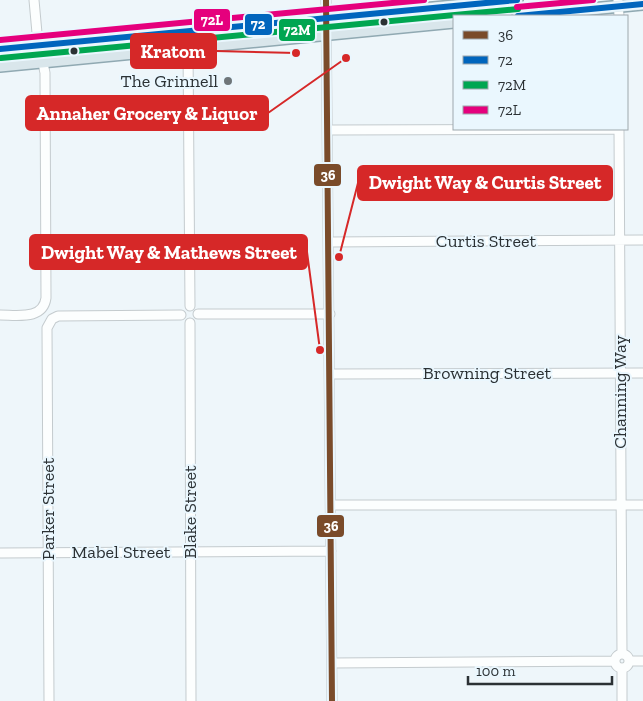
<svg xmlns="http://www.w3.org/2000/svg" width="643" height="701" font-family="'Zilla Slab',serif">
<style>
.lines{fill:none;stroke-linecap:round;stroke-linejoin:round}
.minor-casing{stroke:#c4cbce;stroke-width:11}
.major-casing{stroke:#90a9b2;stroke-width:14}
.minor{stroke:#fcfefe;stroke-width:9}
.major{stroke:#d9e6eb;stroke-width:11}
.bus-1-casing{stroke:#eaf7fe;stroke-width:10}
.bus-2-casing{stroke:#eaf7fe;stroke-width:10}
.bus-3-casing{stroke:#eaf7fe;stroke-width:10}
.bus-4-casing{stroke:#eaf7fe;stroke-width:10}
.bus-1{stroke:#7a4b2a;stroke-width:6}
.bus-2{stroke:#0065bd;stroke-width:6}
.bus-3{stroke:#00a651;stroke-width:6}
.bus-4{stroke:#e5007d;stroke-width:6}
.bus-dot{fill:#2b3134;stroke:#eaf7fe;stroke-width:2}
.poi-dot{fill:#6f7679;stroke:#eaf7fe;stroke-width:2}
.labels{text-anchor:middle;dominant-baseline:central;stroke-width:4;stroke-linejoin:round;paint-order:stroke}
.poi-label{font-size:18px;fill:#2b3134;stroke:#eaf7fe;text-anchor:end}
.street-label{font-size:18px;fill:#2b3134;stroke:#eaf7fe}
.leader{fill:none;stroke:#d62828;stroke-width:2}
.callout-dot{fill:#d62828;stroke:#eaf7fe;stroke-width:2}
.callout{fill:#d62828;stroke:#d62828;stroke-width:2}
.callout-label{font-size:19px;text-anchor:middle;font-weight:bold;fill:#fff}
.line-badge{stroke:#eaf7fe;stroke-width:2}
.badge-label{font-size:14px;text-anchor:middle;font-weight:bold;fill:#fff}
</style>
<rect width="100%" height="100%" fill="#eef6fa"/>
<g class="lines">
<defs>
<path id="minor" d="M326,0l6,701
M618,0l1,16
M619,129l3,525
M329,130l290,-1
M330,242l313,-2
M190,306l-2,-258 2,-16
M198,314h132
M0,315c18,0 43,5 46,-17l-1,-225 -8,-40 -3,-33
M190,323l1,378
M330,374l313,-1
M331,505h312
M0,553l331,-2
M615 661a7 7 0 1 1 14 0a7 7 0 1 1-14 0Z
M629,661h14
M332,663l283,-2
M622,668v33
M49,701l-2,-373 5,-9 6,-3 123,-1"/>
<path id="major" d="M518,16l125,-12
M0,49l517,-49
M0,66l454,-44"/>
</defs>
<use href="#minor" class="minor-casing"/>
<use href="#major" class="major-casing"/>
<use href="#minor" class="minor"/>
<use href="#major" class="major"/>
<defs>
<path id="bus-1" d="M326,0l6,701"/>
<path id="bus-2" d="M518,16l125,-12
M0,49l517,-49"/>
<path id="bus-3" d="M1,58l517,-49"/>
<path id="bus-4" d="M517,7l76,-7
M0,40l424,-40"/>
</defs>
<use href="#bus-1" class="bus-1-casing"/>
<use href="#bus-2" class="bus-2-casing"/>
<use href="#bus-3" class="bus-3-casing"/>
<use href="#bus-4" class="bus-4-casing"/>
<use href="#bus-1" class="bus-1"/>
<use href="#bus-2" class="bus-2"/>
<use href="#bus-3" class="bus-3"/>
<use href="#bus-4" class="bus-4"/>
</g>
<g class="bus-dot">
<circle cx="384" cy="22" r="4.5"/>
<circle cx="74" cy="51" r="4.5"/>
</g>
<circle class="poi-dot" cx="228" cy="81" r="5"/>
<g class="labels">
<g class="poi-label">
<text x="218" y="81">The Grinnell</text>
</g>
<g class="street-label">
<text x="486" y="241">Curtis Street</text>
<text x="487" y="373">Browning Street</text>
<text transform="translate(620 392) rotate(-90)">Channing Way</text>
<text transform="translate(48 509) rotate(-90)">Parker Street</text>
<text transform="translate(190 512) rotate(-90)">Blake Street</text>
<text x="121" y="552">Mabel Street</text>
</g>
</g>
<path class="leader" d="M296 53L216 51M346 58L268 113M339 257L358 183M320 350L307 252"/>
<g class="callout-dot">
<circle cx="296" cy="53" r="5"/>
<circle cx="346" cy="58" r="5"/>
<circle cx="339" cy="257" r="5"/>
<circle cx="320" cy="350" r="5"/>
</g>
<g class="callout">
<rect x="131" y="34" width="85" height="34" rx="5"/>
<rect x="26" y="96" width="242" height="34" rx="5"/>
<rect x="358" y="166" width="254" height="34" rx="5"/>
<rect x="30" y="235" width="277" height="34" rx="5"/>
</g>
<g class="callout-label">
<text x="173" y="58">Kratom</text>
<text x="147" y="120">Annaher Grocery &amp; Liquor</text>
<text x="485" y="189">Dwight Way &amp; Curtis Street</text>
<text x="169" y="259">Dwight Way &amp; Mathews Street</text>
</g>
<g class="line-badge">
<rect x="193" y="8" width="38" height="24" rx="5" fill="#e5007d"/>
<rect x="244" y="13" width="29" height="23" rx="5" fill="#0065bd"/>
<rect x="278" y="18" width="38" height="24" rx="5" fill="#00a651"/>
<rect x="313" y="163" width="29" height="24" rx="5" fill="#7a4b2a"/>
<rect x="316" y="514" width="29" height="24" rx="5" fill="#7a4b2a"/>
</g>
<g class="badge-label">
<text x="212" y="25">72L</text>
<text x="258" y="29">72</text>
<text x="297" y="35">72M</text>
<text x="328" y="180">36</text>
<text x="331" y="531">36</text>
</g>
<rect x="453" y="15" width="175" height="115" fill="#eaf7fe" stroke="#9ea8ad"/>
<rect x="463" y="31" width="25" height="8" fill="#7a4b2a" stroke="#9ea8ad"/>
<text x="498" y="40" font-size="15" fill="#2b3134">36</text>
<rect x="463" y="56" width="25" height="8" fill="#0065bd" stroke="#9ea8ad"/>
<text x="498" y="65" font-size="15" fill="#2b3134">72</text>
<rect x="463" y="81" width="25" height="8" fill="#00a651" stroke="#9ea8ad"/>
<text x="498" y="90" font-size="15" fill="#2b3134">72M</text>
<rect x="463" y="106" width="25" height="8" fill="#e5007d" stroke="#9ea8ad"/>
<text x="498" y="115" font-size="15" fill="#2b3134">72L</text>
<path d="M468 676v8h144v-8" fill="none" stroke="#2b3134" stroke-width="2.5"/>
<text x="476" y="676" font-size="15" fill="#2b3134" stroke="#eaf7fe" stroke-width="4" paint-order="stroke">100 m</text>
</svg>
